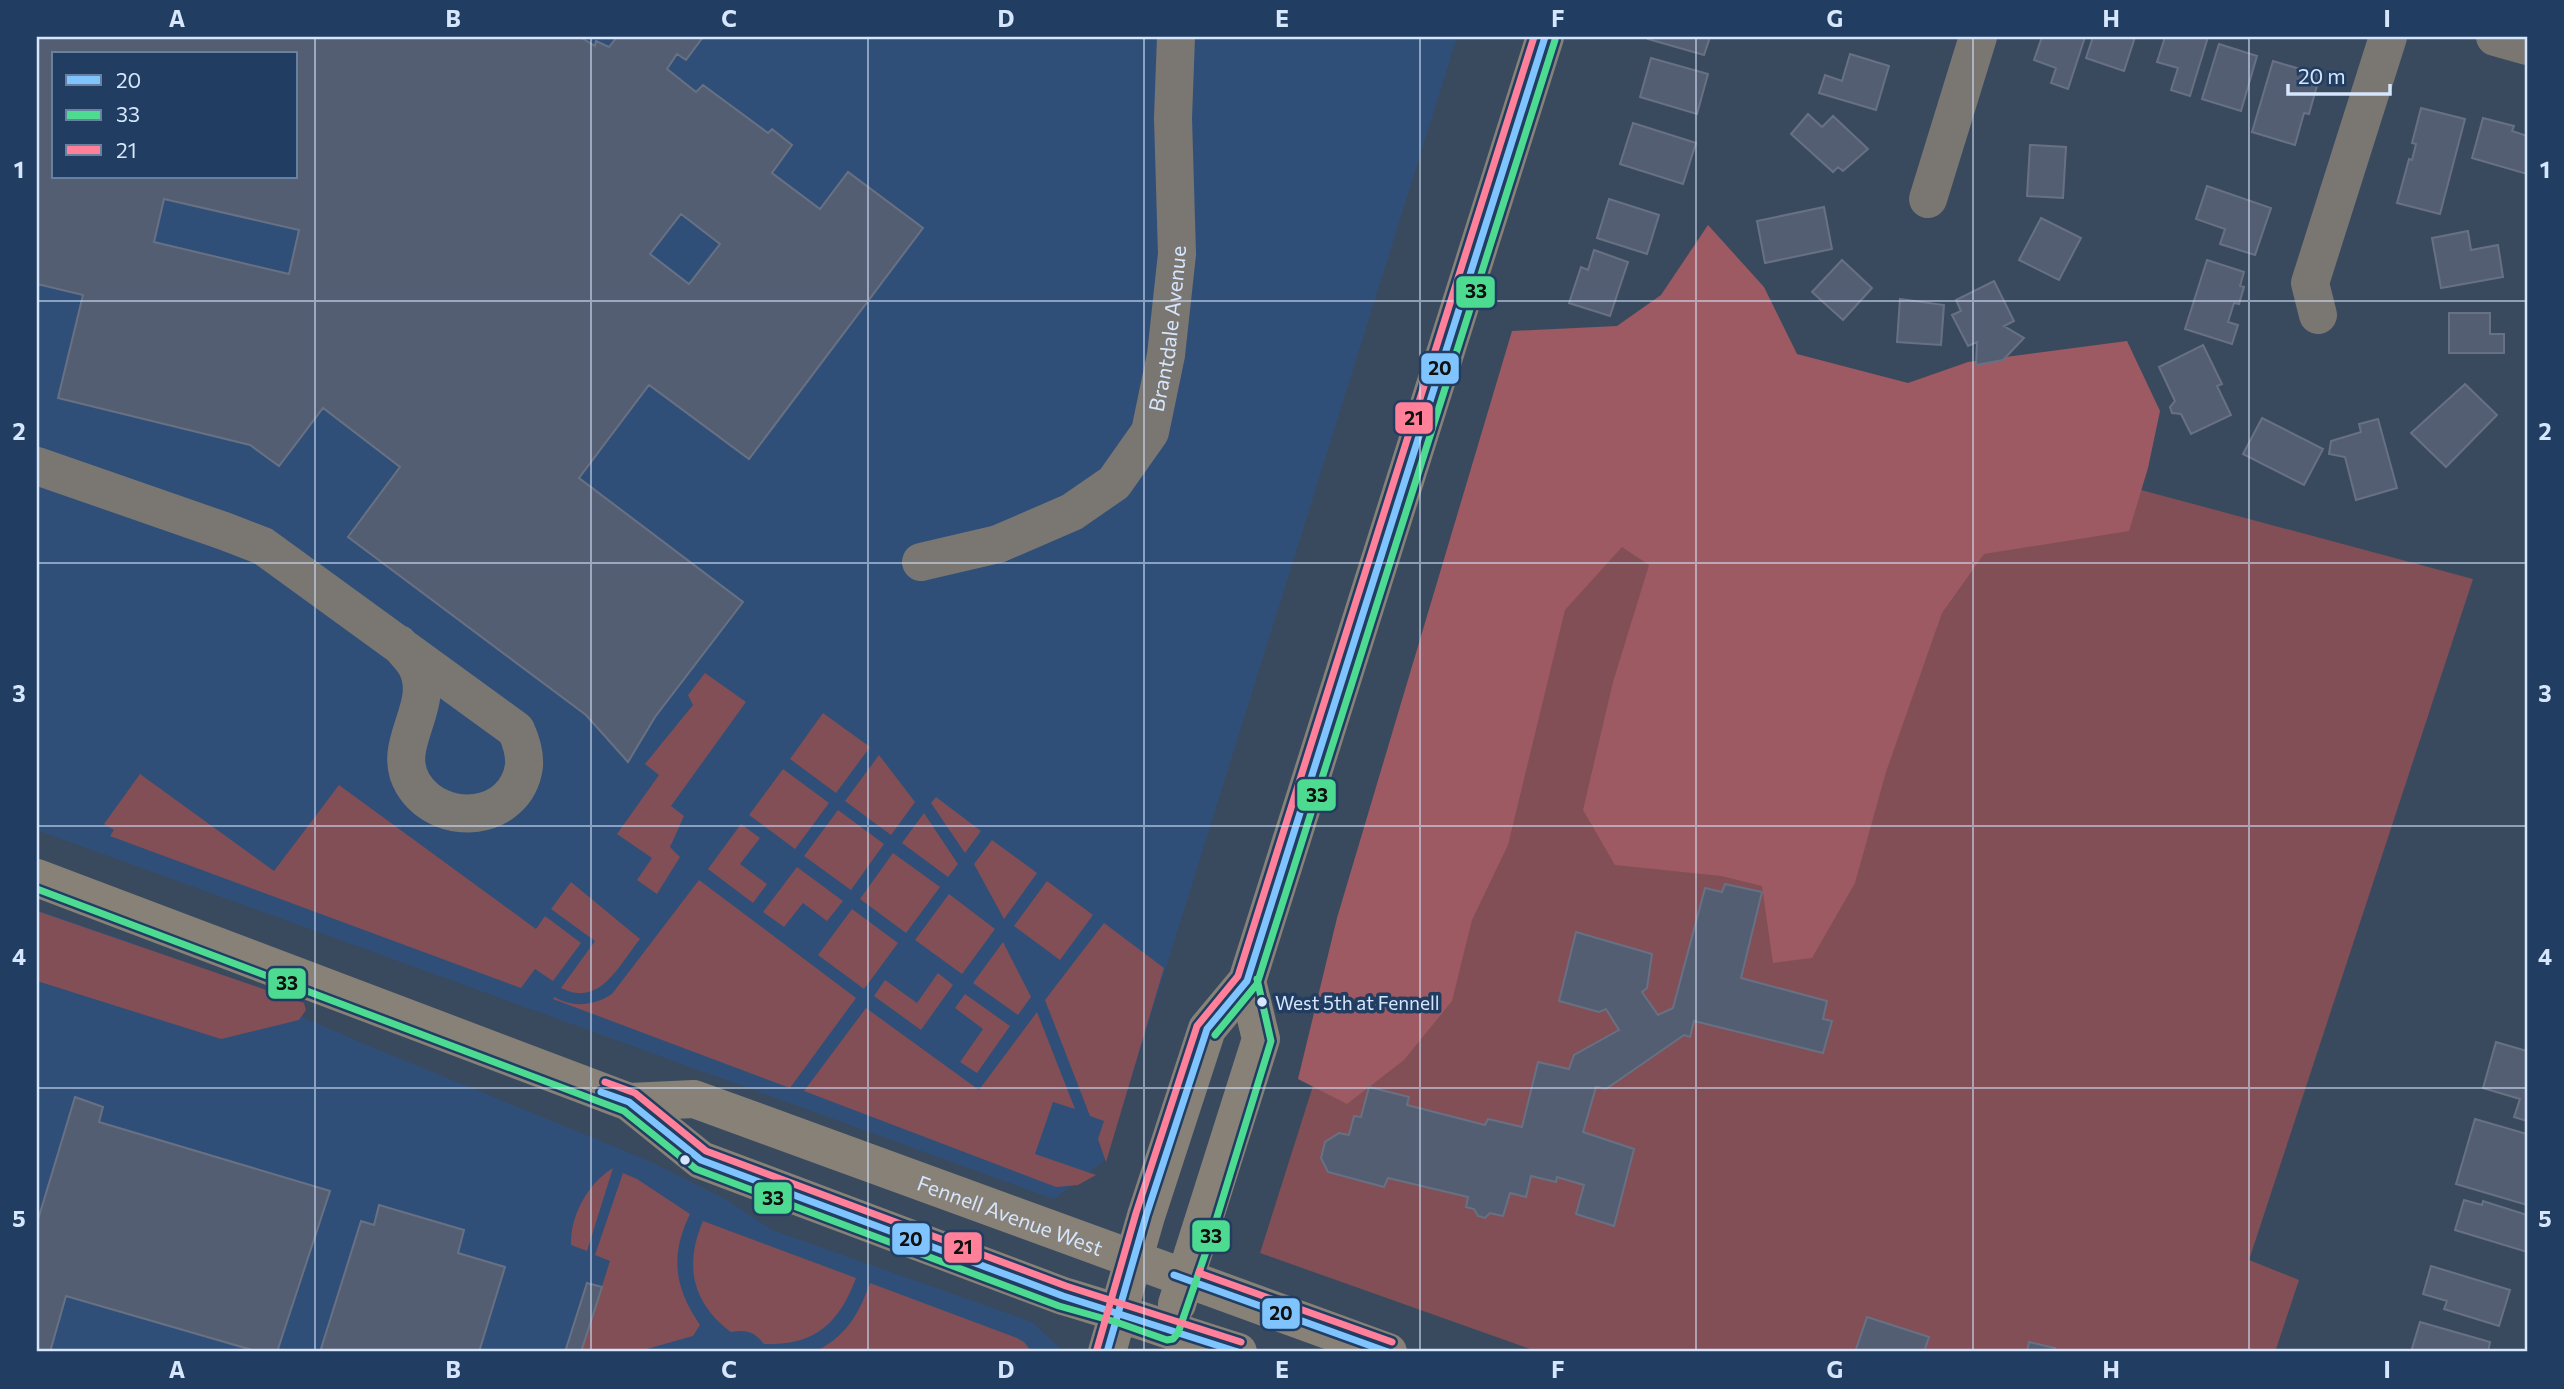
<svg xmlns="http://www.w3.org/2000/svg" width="2564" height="1389" font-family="Commissioner,sans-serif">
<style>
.built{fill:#304f78;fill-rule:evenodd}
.green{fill:#814f55}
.forest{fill:#9d5a62}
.building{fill:#545e73;stroke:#687183;stroke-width:2;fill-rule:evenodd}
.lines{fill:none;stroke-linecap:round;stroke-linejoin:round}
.minor{stroke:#7a7773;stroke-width:38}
.major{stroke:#878178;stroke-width:38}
.bus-1-casing{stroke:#213d62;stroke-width:12}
.bus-2-casing{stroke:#213d62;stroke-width:12}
.bus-3-casing{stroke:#213d62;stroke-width:12}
.bus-1{stroke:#80c4ff;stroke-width:7}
.bus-2{stroke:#4ddb92;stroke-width:7}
.bus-3{stroke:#ff8098;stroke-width:7}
.grid{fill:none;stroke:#d5e6fd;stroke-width:2;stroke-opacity:0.55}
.bus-dot{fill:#d5e6fd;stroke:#213d62;stroke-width:2.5}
.labels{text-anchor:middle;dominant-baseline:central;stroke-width:7;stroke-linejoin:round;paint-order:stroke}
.bus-label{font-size:19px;fill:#d5e6fd;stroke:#213d62;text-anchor:start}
.street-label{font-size:21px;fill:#d5e6fd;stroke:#213d62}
.line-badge{stroke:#213d62;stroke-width:2.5}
.pale-badge-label{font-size:19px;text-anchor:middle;font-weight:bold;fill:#111}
.neatline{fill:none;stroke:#d5e6fd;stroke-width:2.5}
.grid-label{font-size:23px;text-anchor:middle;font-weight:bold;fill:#d5e6fd}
</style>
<rect width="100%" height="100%" fill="#3a4a5e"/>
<path class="built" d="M37,37h1420l-351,1122 -52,40 -1017,-369zM54,54h242v123h-242z
M37,910l93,32 239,104 278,114 80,40 45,30 260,92 32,30h-1027z"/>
<path class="green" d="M1552,332l921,247 -224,681 50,20 -24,72h-736l-279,-99z
M705,673l41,29 -75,104 13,10 -14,31 10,10 -23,37 -20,-14 15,-22 -35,-24 42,-59 -14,-11 48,-59 -5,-10z
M823,713l47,34 -34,46 -46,-34z
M879,755l36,47 -24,33 -46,-34z
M783,769l46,34 -34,46 -46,-34z
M140,774l134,97 65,-86 197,144 9,-13 36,27 -28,38 -18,-12 -14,19 -411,-152 4,-6 -10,-6z
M936,797l45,34 -16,22 -34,-50z
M838,810l46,34 -33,46 -47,-34z
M924,813l34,51 -10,13 -46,-34z
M741,824l19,14 -20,26 27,20 -14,19 -45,-34z
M992,840l45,33 -33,46 -30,-55z
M893,853l47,34 -34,46 -46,-34z
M797,867l46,34 -16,20 -24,-18 -19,24 -21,-15z
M699,880l157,118 -66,90 -237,-89 1,-2c20,11 39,9 58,-3z
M1047,881l46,34 -33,45 -46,-34z
M571,882l69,57c-21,26 -40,69 -79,49l34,-47 -44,-32z
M949,894l46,35 -33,45 -47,-34z
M852,909l46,34 -34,46 -46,-34z
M37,911l267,92 2,7 -7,10 -78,19 -184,-58z
M1104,923l60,45 -58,194 -8,-23 6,-18 -14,-5 -45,-116z
M1003,942l28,55 -13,18 -45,-32z
M938,973l15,12 -32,45 -47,-34 11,-16 32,23z
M965,994l45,32 -33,47 -17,-11 23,-33 -28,-21z
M866,1008l113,82 58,-78 38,97 -22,-7 -18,52 61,21 -18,10 -22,2 -252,-96z
M613,1168l-26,83 -16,-6c-1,-29 17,-62 42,-77z
M623,1173l14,6 53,35c-20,41 -16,73 10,111l-7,11 -57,16h-55l29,-91 -15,-6z
M703,1221l153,57c-17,46 -42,68 -92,66 -9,-12 -18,-15 -33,-12 -39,-29 -47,-67 -28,-111z
M870,1283l147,55 7,4 8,10h-218c31,-14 45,-38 56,-69z"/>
<path class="forest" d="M1708,225l56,62 33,67 111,29 60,-21 159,-21 33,70 -12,57 -19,63 -145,23 -42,59 -56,159 -31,111 -43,75 -39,5 -11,-77 -41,-10 -106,-11 -32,-55 30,-128 36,-117 -27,-18 -57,63 -57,235 -36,75 -20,81 -48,59 -57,44 -49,-25 39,-161 175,-587 105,-5 44,-31z"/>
<path class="building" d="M37,37h543l15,9 1,-5 13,6 8,-10h86l-17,23 -9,-6 -10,15 29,23 7,-7 65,48 4,-4 20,16 -20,28 48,36 28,-37 75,56 -174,231 -100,-74 -70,93 164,124 -88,115 -27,45 -42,-47 -238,-178 52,-70 -77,-59 -44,58 -29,-21 -192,-47 25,-103 -46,-11zM54,54h242v123h-242zM164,199l135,31 -10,44 -135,-32z
M1648,37h62l-6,18 -56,-16z
M2042,37h43l-17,52 -17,-6 5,-15 -22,-8z
M2093,37h42l-11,34 -38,-13z
M2165,37h43l-18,59 -19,-6 7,-22 -21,-6z
M2219,44l38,12 -16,55 -39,-12z
M1850,54l39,12 -13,44 -57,-17 6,-18 17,6z
M1651,58l57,16 -11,40 -57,-17z
M2273,61l47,14 -11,39 -5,-1 -9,32 -43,-13z
M2421,108l44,11 -25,95 -43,-11 12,-44 3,1 4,-16 -4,-1z
M1808,114l14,13 11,-11 35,33 -25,22 -5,-4 -5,5 -42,-38z
M2483,118l31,8 -2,5 15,5v38l-55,-16z
M1633,123l63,20 -13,41 -63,-20z
M2030,145l36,2 -3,51 -36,-2z
M2207,186l64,22 -16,47 -35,-11 5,-15 -29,-10z
M1609,199l50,16 -12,39 -50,-16z
M1824,207l8,42 -67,14 -8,-42z
M681,214l39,30 -31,40 -39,-30z
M2041,218l40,20 -22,42 -40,-20z
M2468,231l3,19 27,-5 5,32 -62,11 -9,-50z
M1594,250l34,12 -18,54 -41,-13 12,-36 7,3z
M1842,260l30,28 -29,32 -31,-28z
M2207,260l37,12 -4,14 4,1 -5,17 -5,-1 -6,19 10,3 -6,19 -47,-15z
M1994,281l20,40 -10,5 20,12 -21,22 -27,5 1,-23 -9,4 -16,-31 9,-4 -5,-11z
M1900,299l44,6 -3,40 -44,-3z
M2449,313h41v21h14v19h-55z
M2203,345l19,39 -5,2 14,29 -40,19 -10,-20 -9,-1 -2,-6 5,-6 -16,-34z
M2465,384l32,31 -51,52 -35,-34z
M2262,418l61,31 -19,36 -61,-31z
M2378,419l19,69 -41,12 -11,-43 -16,-3 2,-13 30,-9 -2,-8z
M1725,884l37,8 -21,86 86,23 -4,18 9,2 -9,32 -129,-32 -4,16 -6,-2 -78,54 -10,-2 -13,45 51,17 -20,77 -38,-12 8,-29 -27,-8 -1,5 -25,-6 -5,21 -16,-4 -7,23 -13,-3 -5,5 -7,-2 -4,-7 -8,-2 2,-10 -80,-19 -4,9 -56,-15 -7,-14 4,-16 14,-9 10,2 5,-19 7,1 8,-30 40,10 -2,8 78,20 3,-6 34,8 16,-65 31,7 5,-14 45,-25 -13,-21 -7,3 -40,-11 17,-69 76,22 -5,34 -5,4 16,23 15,-7 32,-120 17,4z
M2496,1042l31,9v70l-13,-4 6,-18 -37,-11z
M75,1097l28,10 -4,15 231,69 -53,161h-18l-193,-56 -16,56h-13v-129z
M2475,1119l52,15v71l-71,-21z
M2464,1200l18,5 1,-4 44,14v37l-72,-22z
M379,1205l85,25 -6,23 47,14 -26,85h-159l41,-131 13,4z
M2431,1266l79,24 -11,36 -55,-17 3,-8 -24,-7z
M587,1283l15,4 -21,65h-16z
M1867,1317l62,20 -5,15h-69z
M2420,1322l70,20 -2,10h-77z
M2029,1342l26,6 -1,4h-27z"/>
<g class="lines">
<g class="minor">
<path d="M2495,37l32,9"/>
<path d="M1928,199l50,-162"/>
<path d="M2318,315l-8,-32 78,-246"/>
<path d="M37,466l187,65 39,15 253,184c5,11 9,23 8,36 -8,56 -83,63 -111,18 -24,-40 25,-78 3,-119 -4,-7 -11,-14 -17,-21"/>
<path id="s1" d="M921,562l77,-18 74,-32 42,-29 36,-51 16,-77 11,-101 -4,-136 3,-81"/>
</g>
<g class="major">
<path d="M37,878l592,224 72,58 362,136c59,17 116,38 175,56"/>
<path id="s2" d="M629,1102l65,-3 694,253"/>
<path d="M1177,1304l84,-265 -14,-58"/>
<path d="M1107,1352l39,-136 61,-187 40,-48 298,-944"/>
</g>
<defs>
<path id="bus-1" d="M601,1092l28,10 72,58 362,136 175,56
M1174,1275l214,77
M1107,1352l39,-136 61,-187 40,-48 298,-944"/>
<path id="bus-2" d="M37,889l587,222 72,58 363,137 57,16 51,18 6,-1 5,-6 31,-90 62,-202 -14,-62
M1215,1035l42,-51 298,-944"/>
<path id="bus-3" d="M605,1082l30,11 71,58 360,135 175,56
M1200,1270l-1,3 193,69
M1097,1349l39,-136 61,-187 41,-50 296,-939"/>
</defs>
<use href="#bus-1" class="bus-1-casing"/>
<use href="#bus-2" class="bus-2-casing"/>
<use href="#bus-3" class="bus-3-casing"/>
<use href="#bus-1" class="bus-1"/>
<use href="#bus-2" class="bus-2"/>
<use href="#bus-3" class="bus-3"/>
</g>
<path class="grid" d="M315,37v1315M591,37v1315M868,37v1315M1144,37v1315M1420,37v1315M1696,37v1315M1973,37v1315M2249,37v1315M37,301h2490M37,563h2490M37,826h2490M37,1088h2490"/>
<g class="bus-dot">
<circle cx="1262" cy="1002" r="6"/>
<circle cx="685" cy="1160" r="6"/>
</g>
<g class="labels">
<g class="bus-label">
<text x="1275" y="1002">West 5th at Fennell</text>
</g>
<g class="street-label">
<text stroke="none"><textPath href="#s1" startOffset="378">Brantdale Avenue</textPath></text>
<text stroke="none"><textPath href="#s2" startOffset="402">Fennell Avenue West</textPath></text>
</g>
</g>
<g class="line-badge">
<rect x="1455" y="275" width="41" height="34" rx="7" fill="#4ddb92"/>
<rect x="1420" y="352" width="40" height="33" rx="7" fill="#80c4ff"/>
<rect x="1394" y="401" width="40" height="34" rx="7" fill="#ff8098"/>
<rect x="1296" y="778" width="41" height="34" rx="7" fill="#4ddb92"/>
<rect x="267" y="967" width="40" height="33" rx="7" fill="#4ddb92"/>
<rect x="753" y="1181" width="40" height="34" rx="7" fill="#4ddb92"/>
<rect x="1191" y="1219" width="40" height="34" rx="7" fill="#4ddb92"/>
<rect x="891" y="1222" width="40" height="34" rx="7" fill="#80c4ff"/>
<rect x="943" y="1231" width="40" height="33" rx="7" fill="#ff8098"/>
<rect x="1261" y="1297" width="40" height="33" rx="7" fill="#80c4ff"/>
</g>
<g class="pale-badge-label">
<text x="1476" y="298">33</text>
<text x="1440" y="375">20</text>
<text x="1414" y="425">21</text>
<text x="1317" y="802">33</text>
<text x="287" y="990">33</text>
<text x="773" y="1205">33</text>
<text x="1211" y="1243">33</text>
<text x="911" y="1246">20</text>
<text x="963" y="1254">21</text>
<text x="1281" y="1320">20</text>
</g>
<rect width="2564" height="1389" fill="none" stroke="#213d62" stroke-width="77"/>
<rect x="52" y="52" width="245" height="126" fill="#213d62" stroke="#6981a0" stroke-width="2"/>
<rect x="66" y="75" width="35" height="10" fill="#80c4ff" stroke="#6981a0" stroke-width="2"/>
<text x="116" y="88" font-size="21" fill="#d5e6fd">20</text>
<rect x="66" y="110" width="35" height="10" fill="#4ddb92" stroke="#6981a0" stroke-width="2"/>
<text x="116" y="122" font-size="21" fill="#d5e6fd">33</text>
<rect x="66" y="145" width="35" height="10" fill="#ff8098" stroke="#6981a0" stroke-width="2"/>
<text x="116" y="158" font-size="21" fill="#d5e6fd">21</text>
<path d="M2288 84v10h102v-10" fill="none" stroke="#d5e6fd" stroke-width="3.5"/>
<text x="2298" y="84" font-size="21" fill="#d5e6fd" stroke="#213d62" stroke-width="5" paint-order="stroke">20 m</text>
<rect x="38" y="38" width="2488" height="1312" class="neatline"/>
<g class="grid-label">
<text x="177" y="27">A</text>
<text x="453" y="27">B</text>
<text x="729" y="27">C</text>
<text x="1006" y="27">D</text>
<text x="1282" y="27">E</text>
<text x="1558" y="27">F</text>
<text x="1835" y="27">G</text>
<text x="2111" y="27">H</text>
<text x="2387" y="27">I</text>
<text x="19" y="178">1</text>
<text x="2545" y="178">1</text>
<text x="19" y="440">2</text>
<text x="2545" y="440">2</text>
<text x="19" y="702">3</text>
<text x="2545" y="702">3</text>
<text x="19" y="965">4</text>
<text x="2545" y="965">4</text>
<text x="19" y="1227">5</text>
<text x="2545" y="1227">5</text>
<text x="177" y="1378">A</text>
<text x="453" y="1378">B</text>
<text x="729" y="1378">C</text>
<text x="1006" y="1378">D</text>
<text x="1282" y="1378">E</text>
<text x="1558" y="1378">F</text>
<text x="1835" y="1378">G</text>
<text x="2111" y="1378">H</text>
<text x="2387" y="1378">I</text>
</g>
</svg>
